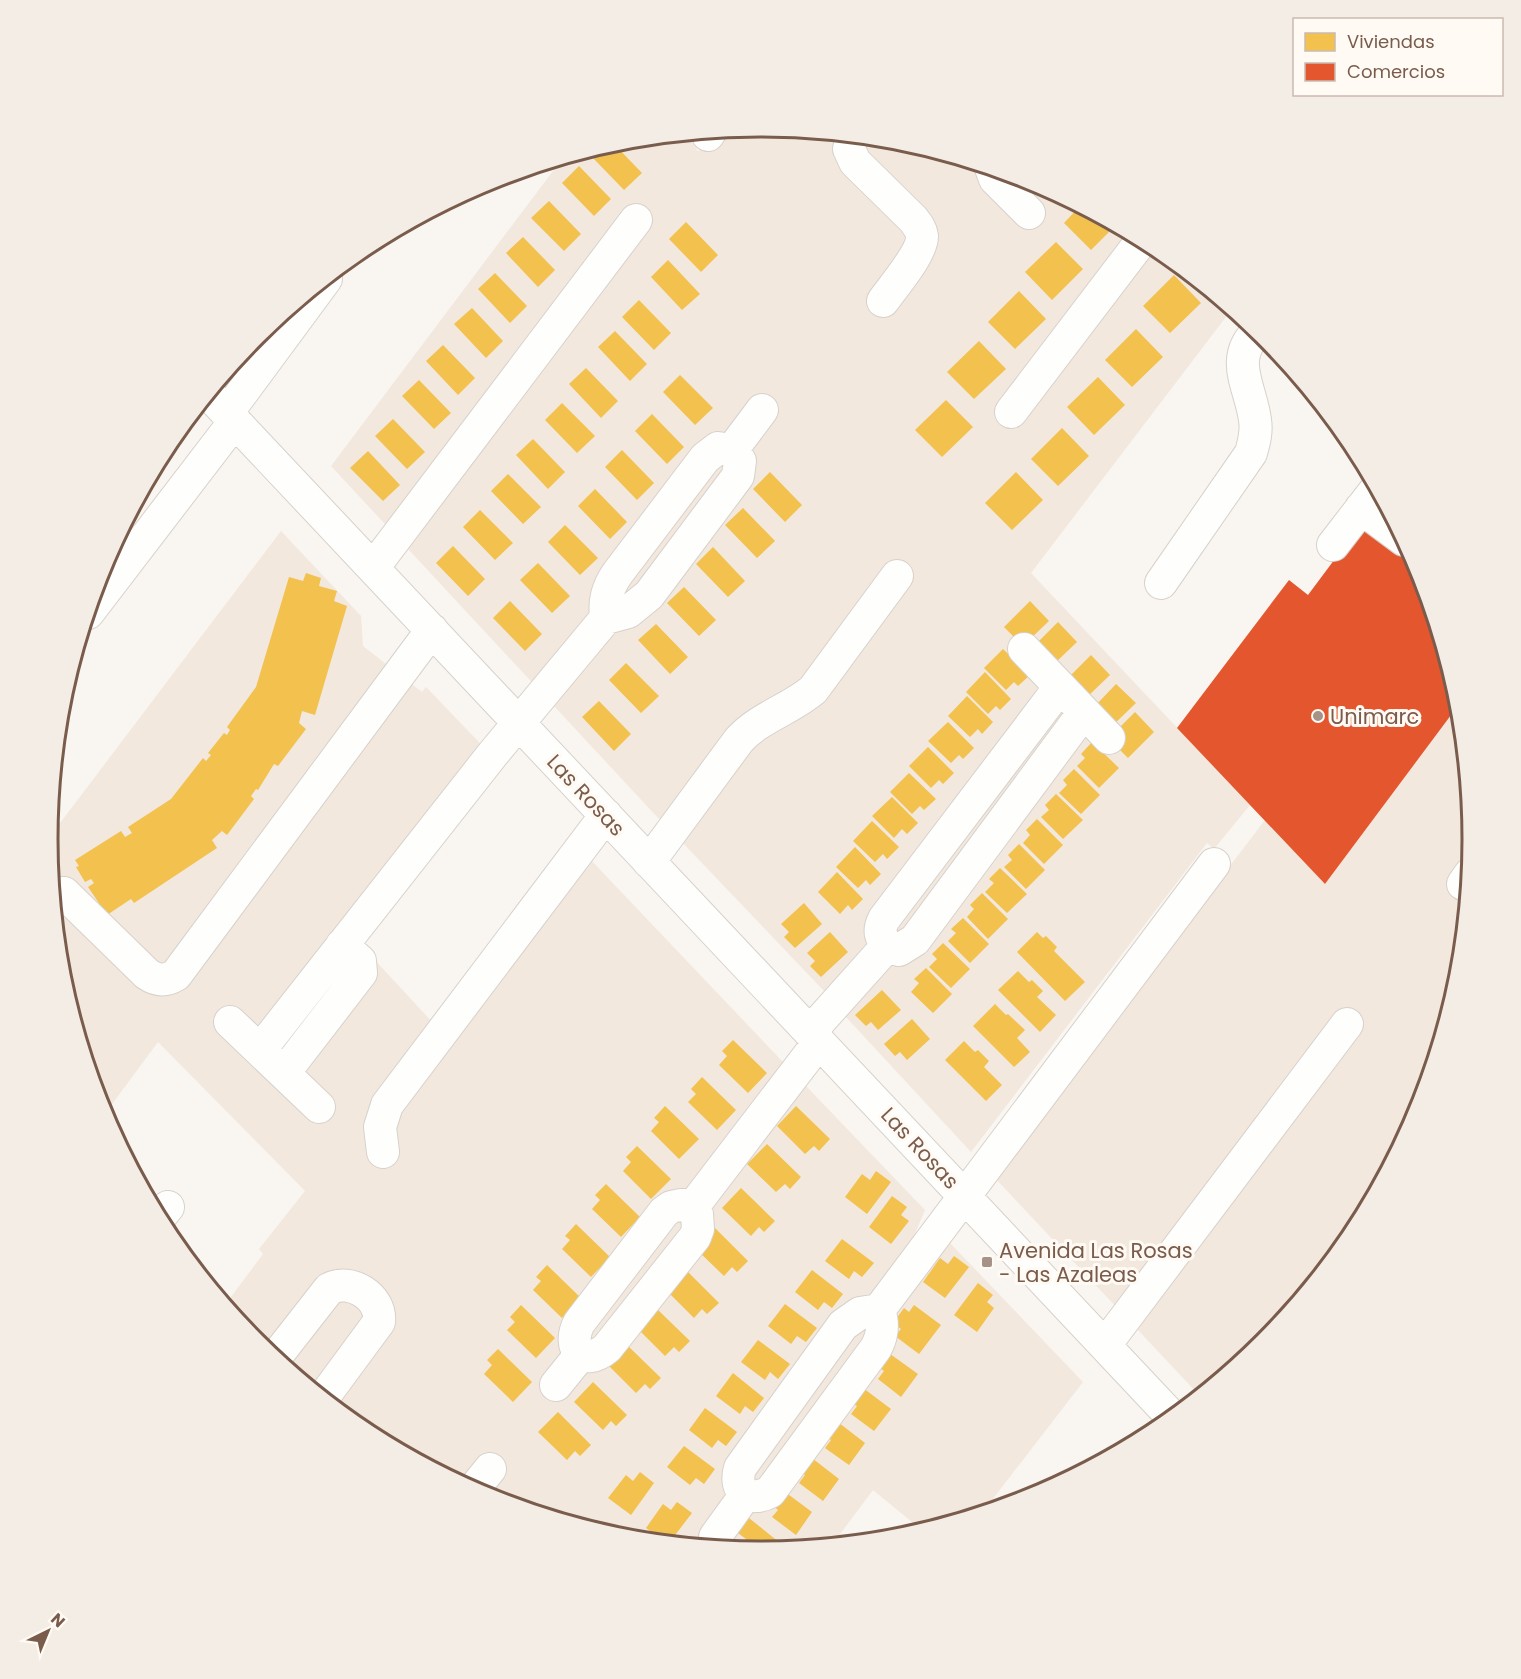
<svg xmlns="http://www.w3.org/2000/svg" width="1521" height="1679" font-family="Poppins,sans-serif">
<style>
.residential{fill:#f2e8de}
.homes{fill:#f2c14e}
.shops{fill:#e4572e}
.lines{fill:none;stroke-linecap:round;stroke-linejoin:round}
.minor-casing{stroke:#d7d1cb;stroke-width:34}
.minor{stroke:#fefefd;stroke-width:32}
.poi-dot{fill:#a69286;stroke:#fffaf3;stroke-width:2}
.labels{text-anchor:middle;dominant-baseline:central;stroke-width:6;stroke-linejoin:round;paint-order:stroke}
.poi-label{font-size:21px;fill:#7a5c4d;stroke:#fffaf3;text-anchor:start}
.street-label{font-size:21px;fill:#7a5c4d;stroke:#fffaf3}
.rim{fill:none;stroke:#7a5c4d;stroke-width:3}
</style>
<rect width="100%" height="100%" fill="#f9f5f0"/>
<path class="residential" d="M761,127l139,14 133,40 124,66 75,62 -201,264 219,232 -36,44 -7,-6 -236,309 -126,-136 -16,-28 -5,3 -144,-151 -4,-32 -17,11 -328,-353 231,-307 60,-18 72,-7 3,17 13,-4 12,-16z
M281,531l80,85 2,30 59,46 4,-5 74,77 -139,181 73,79 153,-168 196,206 -7,12 18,19 12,-7 119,124 -11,26 19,19 17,-12 133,139 -101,131 -59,18 -50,-41 -41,55 -72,7 -139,-14 -133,-40 -124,-66 -108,-89 -31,-38 38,-51 -4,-5 46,-58 -147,-149 -54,73 -42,-137 -14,-139z
M1460,703l13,136 -14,140 -40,133 -66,124 -89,108 -64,52 -207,-220 272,-356 60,64z"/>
<path class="homes" d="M613,143l29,30 -18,17 -32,-33 11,-11z
M579,166l32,33 -17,17 -32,-33z
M1009,174l24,7 13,7 -6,7 -5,-4 -7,6z
M549,201l32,33 -17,17 -33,-33z
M1080,206l36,19 -25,25 -27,-27z
M686,222l32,33 -17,17 -32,-33z
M523,237l32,33 -17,17 -32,-34z
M1056,242l27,27 -31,31 -27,-28z
M668,260l32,34 -18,16 -31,-33z
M495,273l32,33 -17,17 -32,-34z
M1174,275l27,28 -31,30 -27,-27z
M1019,291l27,28 -31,30 -27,-27z
M639,300l32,33 -17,17 -32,-33z
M472,308l31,33 -17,17 -32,-34z
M1136,329l27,28 -31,30 -27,-27z
M615,331l32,33 -17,17 -32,-34z
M979,341l27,28 -32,30 -27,-27z
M443,345l32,33 -17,17 -32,-34z
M586,368l32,33 -17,17 -32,-34z
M680,375l33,33 -18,17 -32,-33z
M1098,377l27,28 -31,30 -27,-28z
M419,380l32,33 -17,16 -32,-33z
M946,400l27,27 -31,30 -27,-27z
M562,403l33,33 -18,17 -32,-33z
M652,414l32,33 -17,17 -32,-33z
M393,419l32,33 -18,17 -32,-33z
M1062,428l27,28 -31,30 -27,-27z
M533,439l32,33 -17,17 -32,-34z
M622,450l32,33 -17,17 -32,-33z
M368,451l32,34 -17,16 -33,-33z
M770,472l32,33 -17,17 -32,-33z
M1016,472l27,28 -31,30 -27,-27z
M508,474l33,33 -18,17 -32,-33z
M595,489l32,33 -17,17 -32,-33z
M743,508l32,33 -18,17 -32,-33z
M480,510l33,33 -18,17 -32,-33z
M565,525l33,33 -18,17 -32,-33z
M453,546l32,33 -17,17 -32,-33z
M713,547l32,34 -17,16 -32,-33z
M538,563l32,33 -18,17 -32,-33z
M306,573l15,5 -2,8 18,5 -3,10 13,5 -32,109 -13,-4 -3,12 7,6 -28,37 -4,-2 -16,26 -2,-1 -5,7 3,3 -27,36 -5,-4 -10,9 5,8 -83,55 -3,-4 -24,16 -19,-28 6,-4 -3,-4 -6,3 -9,-15 3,-1 -4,-6 46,-29 4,6 7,-4 -4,-6 43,-28 32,-41 3,3 5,-6 -3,-2 16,-20 3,2 3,-5 -3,-3 29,-40 33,-110 14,4z
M684,587l32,33 -17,16 -32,-33z
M510,601l32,33 -17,17 -32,-33z
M1030,601l19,20 -22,21 -8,-8 -4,4 -11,-11z
M1058,622l19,20 -22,21 -23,-15z
M656,624l32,33 -18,17 -32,-34z
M1003,649l27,26 -12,11 -4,-4 -8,8 -22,-22z
M1091,655l19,20 -26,25 -15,-23z
M626,663l33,33 -18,17 -32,-33z
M985,672l26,27 -11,11 -4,-4 -8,8 -22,-22z
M1116,684l20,19 -27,26 -14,-23z
M967,696l26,26 -11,12 -4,-5 -8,8 -22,-21z
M599,701l32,33 -17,17 -32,-34z
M1135,712l19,20 -26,26 -11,-11 -4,-13z
M948,722l26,26 -11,11 -4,-4 -8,8 -23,-22z
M1092,742l27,26 -20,20 -22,-22 8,-8 -4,-4z
M928,747l26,26 -11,11 -4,-4 -8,8 -22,-22z
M1074,769l26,26 -19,19 -22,-21 8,-8 -4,-5z
M909,773l27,26 -12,11 -4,-4 -8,8 -22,-22z
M1056,794l27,26 -20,19 -22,-22 8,-7 -4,-5z
M892,797l26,26 -11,11 -5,-5 -8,9 -22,-22z
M1037,819l26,26 -19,19 -21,-21 7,-8 -4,-5z
M872,821l27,26 -12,12 -4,-5 -8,8 -22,-21z
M1019,844l26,26 -19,19 -22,-22 8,-7 -4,-5z
M855,847l26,27 -11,11 -4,-5 -8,8 -22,-21z
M1000,868l27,26 -20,19 -22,-21 9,-9 -5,-4z
M837,872l26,27 -11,11 -4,-5 -8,9 -22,-22z
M982,893l26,26 -20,20 -21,-22 7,-8 -4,-4z
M804,903l18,21 -27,24 -11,-11 5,-5 -8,-8z
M963,918l26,26 -19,19 -22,-22 8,-8 -5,-4z
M830,932l18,20 -27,25 -11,-11 5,-5 -8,-8z
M1037,932l6,6 3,-2 11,11 -3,4 31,31 -20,19 -48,-49z
M943,943l27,26 -19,19 -22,-21 8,-8 -5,-5z
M926,968l26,26 -19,19 -22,-21 8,-9 -5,-4z
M1018,971l11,11 3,-2 11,11 -6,6 19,18 -16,17 -42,-42z
M882,990l19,20 -23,20 -7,-8 -5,4 -11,-11z
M995,1004l11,11 2,-1 17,16 -8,8 13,14 -16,15 -41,-41z
M912,1019l18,20 -23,21 -7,-8 -5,4 -11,-12z
M733,1040l34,33 -19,20 -29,-28 8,-9 -5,-5z
M964,1041l11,11 3,-2 11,11 -5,6 18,18 -16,16 -41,-41z
M702,1077l34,33 -19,20 -29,-28 8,-8 -5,-5z
M665,1106l34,33 -20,20 -28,-28 8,-9 -5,-4z
M796,1106l34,33 -11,12 -5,-5 -9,8 -28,-28z
M767,1144l34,33 -11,12 -5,-5 -9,8 -29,-28z
M637,1146l34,33 -20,20 -28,-28 8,-9 -5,-5z
M876,1171l15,11 -24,32 -22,-17 17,-23 8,6z
M606,1184l34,33 -19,20 -29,-28 8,-9 -5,-5z
M741,1188l34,33 -11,11 -5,-5 -8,9 -29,-28z
M892,1196l15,11 -6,8 8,6 -18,23 -22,-17z
M576,1224l34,33 -19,20 -29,-28 8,-9 -5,-4z
M715,1228l33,33 -11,11 -5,-5 -8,9 -29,-28z
M842,1239l32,24 -12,14 -8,-6 -5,8 -24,-18z
M954,1256l15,11 -24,31 -22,-16 17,-24 8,6z
M547,1265l34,33 -19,20 -29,-28 8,-9 -5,-4z
M685,1269l34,34 -12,11 -5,-5 -8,9 -29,-29z
M812,1270l31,24 -11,14 -8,-6 -6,8 -23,-18z
M978,1283l15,12 -6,7 7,6 -17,24 -23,-17z
M785,1304l32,24 -11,14 -9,-6 -6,8 -23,-18z
M521,1305l34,33 -19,20 -29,-28 8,-8 -5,-5z
M914,1305l27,20 -22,29 -24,-18 6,-7 -8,-6 11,-15 5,4z
M656,1308l34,33 -11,11 -5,-5 -9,9 -28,-28z
M758,1340l32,24 -12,15 -8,-7 -5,8 -24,-18z
M627,1345l34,33 -11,11 -5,-5 -9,9 -28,-28z
M498,1349l34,33 -19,20 -29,-28 8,-9 -5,-5z
M886,1351l32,23 -17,23 -23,-18 6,-8 -8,-6z
M733,1373l31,25 -11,14 -8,-6 -5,8 -24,-18z
M593,1382l34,33 -11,11 -5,-5 -8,9 -29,-28z
M859,1385l32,24 -17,22 -23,-17 6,-8 -9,-6z
M705,1408l32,24 -11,14 -8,-6 -6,8 -23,-18z
M558,1412l33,33 -11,11 -5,-5 -8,9 -29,-28z
M834,1419l31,24 -16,22 -24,-17 6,-8 -8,-6z
M684,1446l31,23 -11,15 -8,-6 -6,7 -23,-18z
M808,1455l31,24 -16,22 -24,-18 6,-8 -8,-6z
M640,1472l14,11 -23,32 -23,-17 18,-23 7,6z
M781,1489l31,23 -16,23 -24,-18 6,-7 -8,-7z
M677,1502l15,11 -23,30h-3l-20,-15 17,-24 8,6z
M749,1518l31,25 -6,8 -29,-1 -5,-3 6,-8 -8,-6z"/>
<path class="shops" d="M1358,528l15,2 44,34 43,139 -135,181 -148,-156 112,-148 19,15z"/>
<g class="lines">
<defs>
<path id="minor" d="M708,135l2,-3
M852,136l-3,13 6,13 58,57c4,5 8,10 9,17 1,16 -29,51 -39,65
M991,168l4,11 34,34
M209,394l964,1024
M1011,412l131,-172
M227,413l99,-134
M732,450l30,-40
M1361,508l43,32
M1333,545l44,-57
M373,568l263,-348
M1161,583l90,-130c3,-11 6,-21 4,-33 -4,-33 -27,-61 3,-89
M88,613l147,-192
M1024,649l85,89
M1060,687l-176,232c-8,15 -1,27 15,31l16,-10 169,-228
M649,862l90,-122c21,-23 50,-30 74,-50l84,-114
M1463,884l7,-10
M64,893l83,81c10,7 19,7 29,1l256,-345
M230,1022l89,85
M810,1032l77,-86
M260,1050l232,-295 114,-137 22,-6 21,-17 89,-119 2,-15 -8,-11 -14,-2 -13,10 -88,116c-10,15 -13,27 -11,44
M284,1073l77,-100 -1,-12 -18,-16
M383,1152l-3,-25 7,-22 219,-290
M680,1205h6l11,9 1,15 -3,8 -88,111c-23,20 -41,0 -28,-25l85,-111 7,-5z
M692,1208l127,-166
M159,1218l9,-11
M879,1310c5,14 4,25 -3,38l-106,144c-21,11 -37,-1 -30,-24l103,-143 17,-12 19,-3 335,-446
M1105,1345l242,-321
M275,1358l54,-69c21,-12 53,8 50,33l-56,76
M556,1385l25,-31
M473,1490l17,-21
M715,1537l31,-43"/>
</defs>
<use href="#minor" class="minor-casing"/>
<use href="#minor" class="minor"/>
</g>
<g class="poi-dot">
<circle cx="1318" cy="716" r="6"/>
<rect x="981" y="1256" width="12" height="12" rx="3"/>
</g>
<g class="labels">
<g class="poi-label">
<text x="1330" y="716">Unimarc</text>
<text x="999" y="1250">Avenida Las Rosas<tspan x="999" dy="24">- Las Azaleas</tspan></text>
</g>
<g class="street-label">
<text transform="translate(586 795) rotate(47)">Las Rosas</text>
<text transform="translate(920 1148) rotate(47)">Las Rosas</text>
</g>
</g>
<path d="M0 0H1521V1679H0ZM58 839a702 702 0 1 1 1404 0a702 702 0 1 1-1404 0Z" fill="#f4ede6" fill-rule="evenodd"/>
<path class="rim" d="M58 839a702 702 0 1 1 1404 0a702 702 0 1 1-1404 0Z"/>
<rect x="1293" y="18" width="210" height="78" fill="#fffaf3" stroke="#cabbb1" stroke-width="1.5"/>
<rect x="1305" y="33" width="30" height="18" fill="#f2c14e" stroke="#cabbb1" stroke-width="1.5"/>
<text x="1347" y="48" font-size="18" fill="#7a5c4d">Viviendas</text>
<rect x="1305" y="63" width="30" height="18" fill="#e4572e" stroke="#cabbb1" stroke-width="1.5"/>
<text x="1347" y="78" font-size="18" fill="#7a5c4d">Comercios</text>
<g transform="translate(48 1631) rotate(43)" stroke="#fffaf3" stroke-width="4.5" paint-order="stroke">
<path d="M0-4.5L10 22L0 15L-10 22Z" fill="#7a5c4d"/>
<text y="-9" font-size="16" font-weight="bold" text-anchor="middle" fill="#7a5c4d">N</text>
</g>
</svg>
